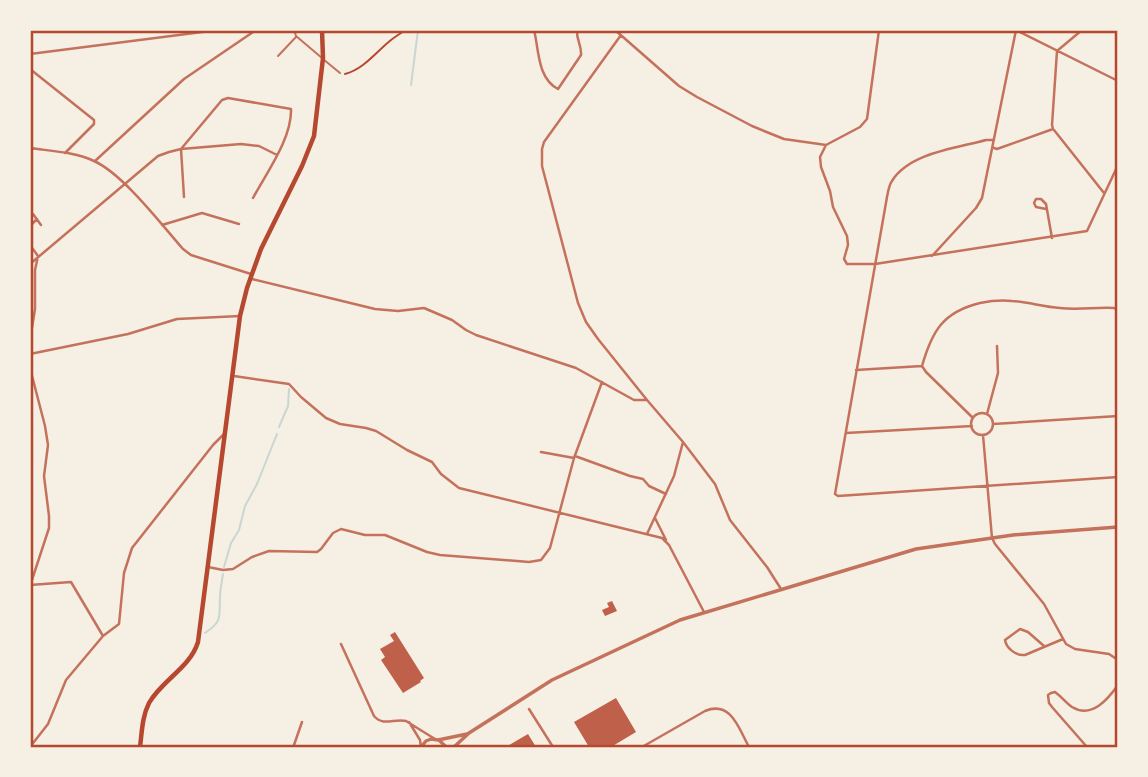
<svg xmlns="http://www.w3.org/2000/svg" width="1148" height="777" font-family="'Asap Condensed',sans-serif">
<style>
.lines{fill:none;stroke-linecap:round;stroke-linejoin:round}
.stream{stroke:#c9d6d2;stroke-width:2}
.building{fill:#bf614a}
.path{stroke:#b5482f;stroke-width:2}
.service{stroke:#c5725c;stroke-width:2}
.pedestrian{stroke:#c5725c;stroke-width:2}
.minor{stroke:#c5725c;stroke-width:2.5}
.tertiary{stroke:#c5725c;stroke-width:3.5}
.secondary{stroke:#b5482f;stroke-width:4.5}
.neatline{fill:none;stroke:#b5482f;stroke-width:2.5}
</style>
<rect width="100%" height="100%" fill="#f6efe4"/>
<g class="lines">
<path class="stream" d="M411,85l7,-55
M279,427l9,-21 1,-17
M224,567l7,-24 8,-13 6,-24 12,-22 20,-50
M205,633c18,-12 14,-16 15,-36 0,-7 2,-16 3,-23"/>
</g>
<path class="building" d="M612,601l5,10 -12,5 -3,-6 7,-3 -2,-4z
M395,632l29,46 -4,3 1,1 -18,11 -22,-33 4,-3 -5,-8 14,-8 -4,-6z
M616,698l20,34 -25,15h-22l-15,-25z
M528,734l8,13h-30z"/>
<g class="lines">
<path class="path" d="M345,74c19,-5 31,-22 46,-34 5,-4 10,-7 15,-10"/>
<path class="service" d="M294,30l2,6 26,22
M278,56l18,-19"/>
<path class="pedestrian" d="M323,59l17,14"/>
<path class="minor" d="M534,30c5,19 3,48 24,59l23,-34c1,-9 -5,-16 -4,-25
M615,30l64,56 18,11 55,29 17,7 15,6 42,6
M879,30l-12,89 -7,8 -34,18 -6,12 1,10 9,24 3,16 14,29 1,9 -4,14 3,5h28l212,-33 31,-66
M1016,30l102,51
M621,35l-77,107 -2,7v17l36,137 8,19 12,17 49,61 36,42 32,42 15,36 37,47 14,22
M30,54l188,-24
M30,69l64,51v4l-29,29
M1053,129l-1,-4 5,-74 25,-21
M1054,130l50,63
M994,140h-8c-29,8 -77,13 -94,41 -3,4 -4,11 -5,16l-52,297 3,2 280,-19
M30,148c20,3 45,4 64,13 29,13 67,63 89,88l8,6 60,19
M994,148l3,1 56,-20
M95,161l89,-82 72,-49
M184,197l-3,-48 60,-5 18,2 18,9
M1046,209l-10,-2 -2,-4 2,-4h5l5,5 6,34
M33,214l8,11
M162,225l40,-12 37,11
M30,226l7,-7
M30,245l8,11 -3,14v39l-5,31
M932,256l44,-48 6,-10 34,-168
M30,264l128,-108 11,-4 12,-3 41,-49 6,-2 63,11c1,29 -24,63 -38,89
M252,279l123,30 23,2 26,-3 28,12 14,10 10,5 100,33 58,32h13
M30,354l98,-20 49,-15 63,-3
M922,366c10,-35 21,-54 58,-63 10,-2 22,-3 32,-2 16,1 32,6 48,7 18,2 37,-1 54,0l4,2
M922,366l4,6 47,46
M30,368l15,58 3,19 -4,31 5,40v12l-19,58
M856,370l66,-4
M234,376l55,8 12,13 25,21 14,6 26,4 10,3 31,19 25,12 9,12 18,14 203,50 7,7 35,67
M971 424a11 11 0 1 1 22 0a11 11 0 1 1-22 0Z
M987,414l11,-41 -1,-27
M993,424l125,-8
M846,433l126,-7
M983,435l9,103 3,6 49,60 22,40 9,5 34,5 9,6
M541,452l33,6
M575,456l55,20 13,3 6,7 17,8
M655,518l11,22
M647,534l27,-58 9,-34
M208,567l15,3 10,-1 19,-12 17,-6 48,1 4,-3 12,-16 8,-4 24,6h20l42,17 13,3 89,7 12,-2 9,-12 24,-90 28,-76
M30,585l41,-3 32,54
M341,644l33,72c10,11 20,2 32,5l29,18
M1044,646l-16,-14 -8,-3 -15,11c1,8 11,16 20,15l38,-16
M529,709l24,38
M409,722l11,18 1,7
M30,747l18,-23 18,-44 37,-44 16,-12 5,-51 8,-25 81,-103 11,-11
M294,747v-2l8,-23
M642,747l63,-36c26,-11 34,18 44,36
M1087,747l-35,-40 -3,-4 -1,-8 3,-2 4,-1c7,5 11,11 17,15 20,12 36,-8 46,-22"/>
<path class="tertiary" d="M440,741l6,6
M421,747l5,-6 5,-2 7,1 29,-6
M454,747l15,-14 83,-53 128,-60 236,-71 97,-14 105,-8"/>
<path class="secondary" d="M140,747c2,-15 2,-30 9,-44 13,-23 41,-35 49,-61l42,-326 7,-28 14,-39 41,-83 12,-30 9,-78 -1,-28"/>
</g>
<rect width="1148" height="777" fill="none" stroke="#f6efe4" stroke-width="63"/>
<rect x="32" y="32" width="1084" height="714" class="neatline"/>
</svg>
